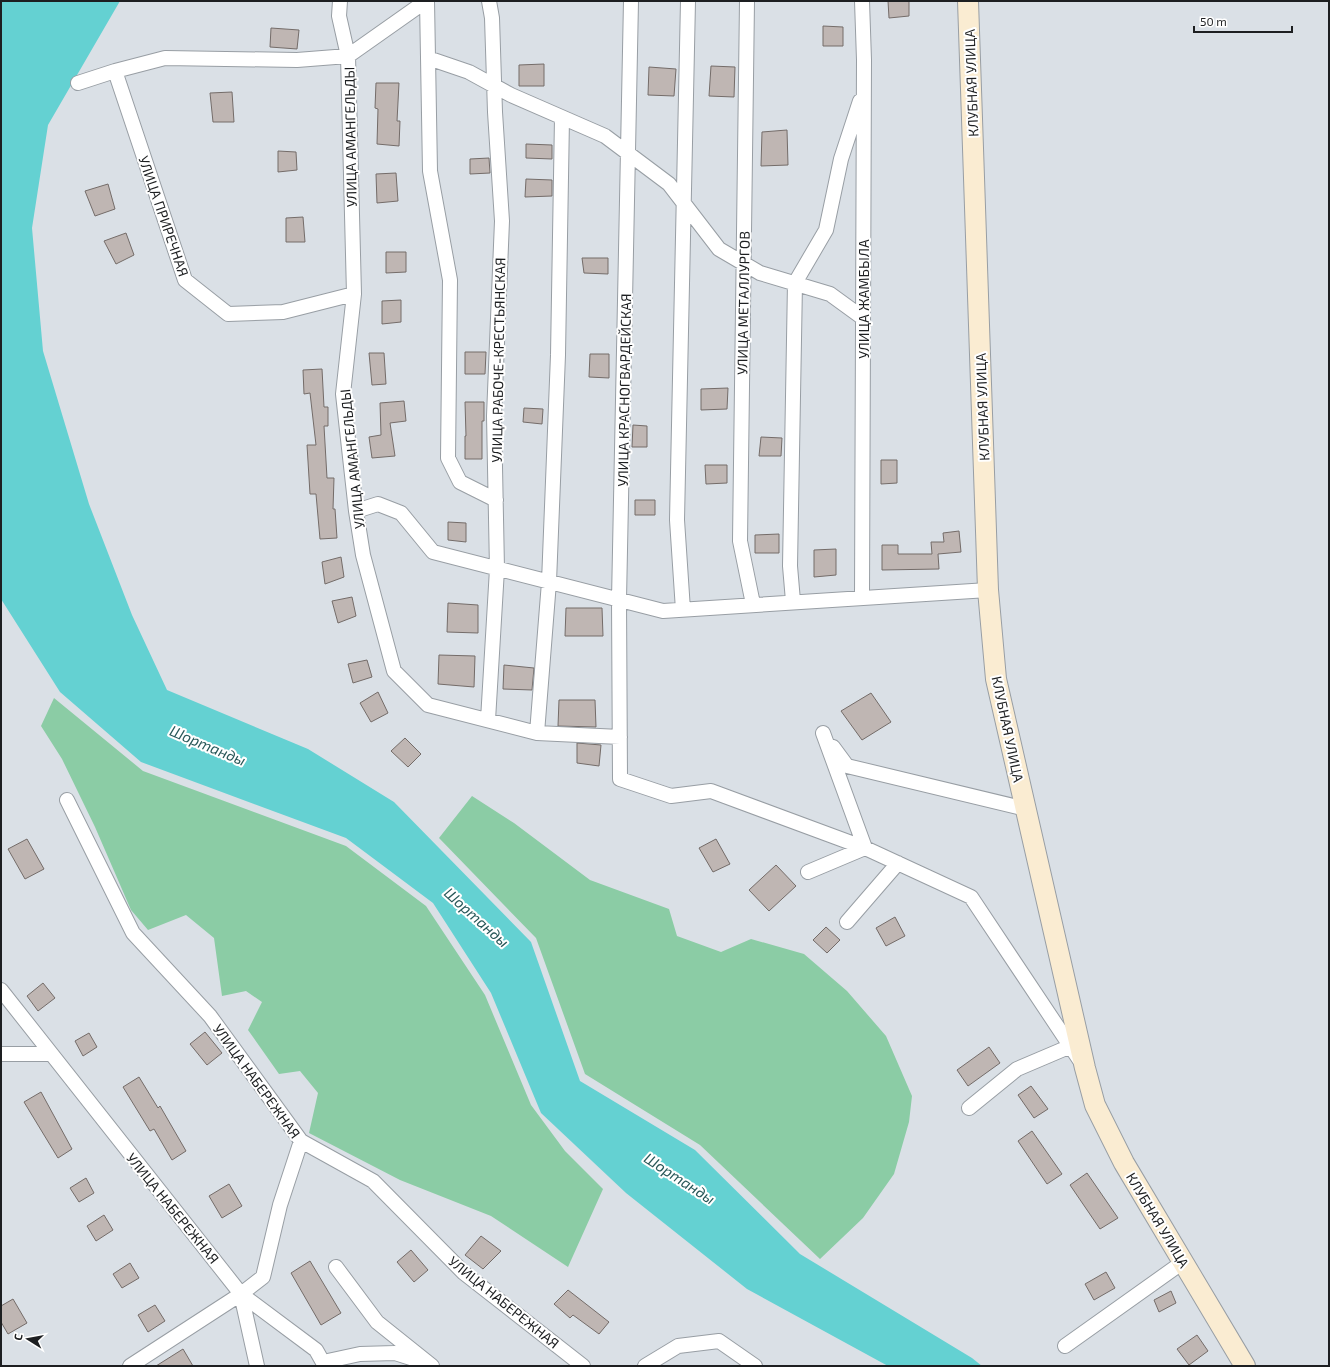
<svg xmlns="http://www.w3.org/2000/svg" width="1330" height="1367" font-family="'Exo 2',sans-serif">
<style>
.green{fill:#8bcca5}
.water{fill:#64d1d2}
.building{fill:#bfb6b3;stroke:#746c69}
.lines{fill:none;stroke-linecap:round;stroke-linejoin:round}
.street-casing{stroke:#989ea4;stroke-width:16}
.secondary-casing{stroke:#989ea4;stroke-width:22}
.street{stroke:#fff;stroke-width:14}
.secondary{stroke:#faecd2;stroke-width:20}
.labels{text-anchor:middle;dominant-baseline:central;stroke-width:4;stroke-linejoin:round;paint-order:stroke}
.street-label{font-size:14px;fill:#1d1f21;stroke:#fff}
.water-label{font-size:15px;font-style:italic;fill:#295859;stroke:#fff}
</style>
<rect width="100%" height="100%" fill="#dae0e6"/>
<path class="green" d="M54,698l89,73 203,75 80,60 59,89 46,110 34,46 38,38 -35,78 -77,-51 -91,-36 -91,-47 9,-40 -18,-22 -21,3 -31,-44 14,-28 -16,-11 -24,5 -8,-58 -28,-23 -38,15 -17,-20 -36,-83 -33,-68 -21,-33z
M472,796l42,27 76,57 79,29 8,27 44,16 30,-13 53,15 43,37 39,45 26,60 -3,26 -15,52 -31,44 -43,41 -120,-114 -115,-71 -49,-136 -97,-100z"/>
<path class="water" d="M1,1h119l-72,124 -16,103 11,123 46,153 43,111 35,75 141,59 86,53 137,140 49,139 115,69 105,104 172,104 10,8h-94l-141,-77 -121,-96 -85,-80 -50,-120 -58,-90 -87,-65 -205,-76 -81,-70 -59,-93z"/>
<path class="building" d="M888,1h21v15l-20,2z
M823,26l20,1v19h-20z
M271,28l28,2 -2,19 -27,-2z
M544,64v22h-25v-21z
M711,66l24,1 -1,30 -25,-1z
M649,67l27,2 -2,27 -26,-1z
M376,83h23l-2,38h3l-1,25 -22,-2 1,-35 -3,-1z
M232,92l2,30h-21l-3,-29z
M787,130l1,35 -27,1 1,-34z
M526,144l26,1v14l-26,-1z
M278,151l18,1 1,18 -19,2z
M489,158l1,15 -20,1v-15z
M396,173l2,28 -21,2 -1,-29z
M526,179l26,1v16l-27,1z
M108,184l7,25 -20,7 -10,-25z
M303,217l2,25h-19v-24z
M126,233l8,22 -18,9 -12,-23z
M386,252h20v20l-20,1z
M582,258h26v16l-24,-1z
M401,300v22l-19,2v-23z
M465,352h21l-1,22h-20z
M369,353h15l2,31 -14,1z
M590,354h19v24l-20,-1z
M322,369l2,38h4v19h-4l3,52h7l-1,31h2l2,29 -17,1 -4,-45h-6l-3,-49h9l-6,-52 -6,1 -1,-24z
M728,388l-1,21 -26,1v-21z
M404,401l2,20 -16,2 5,33 -23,2 -3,-21 12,-2 -1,-32z
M465,402h19v19h-2v38h-17v-23h1z
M524,408l19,1 -1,15 -19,-2z
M633,425l14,1v21h-15z
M761,437l21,1 -1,18h-22z
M881,460h16v23l-16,1z
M705,465h22v18l-21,1z
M635,500h20v15h-20z
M448,522l18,1v19l-18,-2z
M959,531l2,21 -23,2 1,15 -57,1v-25h16v9h34l-1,-12h13l-1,-9z
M779,534v19h-24v-18z
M836,549v26l-22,2v-27z
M341,557l3,20 -19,7 -3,-22z
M352,597l4,19 -18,7 -6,-22z
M448,603l30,2v28l-31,-1z
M566,608h36l1,28h-38z
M439,655l36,1 -1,31 -36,-3z
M367,660l5,17 -19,6 -5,-19z
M504,665l30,3 -2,22 -29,-1z
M378,692l10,21 -17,9 -11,-19z
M871,693l20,29 -29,18 -21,-29z
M559,700h36l1,27 -38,-1z
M405,738l16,16 -13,13 -17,-16z
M577,743l24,2 -2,21 -22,-3z
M27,839l17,30 -19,10 -17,-30z
M716,839l14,25 -17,8 -14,-24z
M776,865l20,21 -27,25 -20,-21z
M895,917l10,19 -19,10 -10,-18z
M826,927l14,13 -13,13 -14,-13z
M43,983l12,15 -17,13 -11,-15z
M205,1032l17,21 -15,12 -17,-21z
M89,1033l8,14 -14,9 -8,-15z
M989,1047l11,16 -32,23 -11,-16z
M139,1077l19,31 2,-2 26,45 -14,9 -18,-31 -4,2 -27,-44z
M1031,1086l17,23 -14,9 -16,-23z
M41,1092l31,57 -14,9 -34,-56z
M1032,1131l30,43 -15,10 -29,-43z
M1087,1173l31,45 -18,11 -30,-44z
M86,1178l8,15 -15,9 -9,-14z
M229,1184l13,22 -20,12 -13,-22z
M104,1215l9,15 -17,11 -9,-15z
M481,1236l20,15 -18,18 -18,-14z
M411,1250l17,20 -14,12 -17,-20z
M310,1261l31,52 -20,12 -30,-52z
M130,1263l9,15 -17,10 -9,-14z
M1106,1272l9,16 -21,12 -9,-16z
M568,1290l41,32 -10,12 -26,-19 -3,3 -16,-14z
M1171,1291l5,12 -17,9 -5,-12z
M13,1299l14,24 -19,11 -7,-12v-16z
M155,1305l10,16 -17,11 -10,-17z
M1197,1335l11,16 -19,14 -12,-16z
M183,1349l10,17h-37z"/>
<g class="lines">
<defs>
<path id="street" d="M340,1l-1,15 9,40 6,238 -11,100 13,117 7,44 31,116 34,34 109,28 83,4
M427,1l3,170 20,109 -2,178 12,24 36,18
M631,1l-12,599 1,179 51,17 40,-5 154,57
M747,1l-7,540 13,63
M862,1l2,59 -2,537
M348,56l78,-55
M428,58l41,14 42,23 94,41 64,48 50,65 41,24 70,21 33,24
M115,71l70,209 43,34 55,-2 71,-18
M78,83l37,-12 50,-13 132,2 51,-4
M356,511l22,-7 23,9 32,39 230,59 325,-21
M793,601l-3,-35 5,-283 31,-53 15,-71 19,-58
M683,610l-6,-90 11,-519
M488,720l9,-151 -3,-153 8,-195 -7,-109 -3,-94 -3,-17
M537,733l12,-151 9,-227 4,-237
M823,733l42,115 106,49 108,162
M833,747l14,19 179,43
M67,800l66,133 77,83 91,125 72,40 91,92 119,93
M808,872l57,-24
M847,922l51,-59
M1,990l240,304 75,56 9,16
M1,1054h50
M969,1108l48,-39 54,-23
M336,1267l41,55 55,44
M241,1294l16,72
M1065,1346l118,-84
M323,1362l37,-8 35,-1 25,8
M130,1366l111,-72 22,-17 17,-72 21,-64
M645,1366l33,-20 41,-5 36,25"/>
<path id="secondary" d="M968,1l20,589 8,89 89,389 10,37 29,58 121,203"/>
</defs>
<use href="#street" class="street-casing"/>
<use href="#secondary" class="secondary-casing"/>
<use href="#street" class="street"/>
<use href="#secondary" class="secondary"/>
</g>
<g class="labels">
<g class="street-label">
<text transform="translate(971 83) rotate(-92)">КЛУБНАЯ УЛИЦА</text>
<text transform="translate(350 137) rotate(-91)">УЛИЦА АМАНГЕЛЬДЫ</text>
<text transform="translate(164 216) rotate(71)">УЛИЦА ПРИРЕЧНАЯ</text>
<text transform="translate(863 299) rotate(-90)">УЛИЦА ЖАМБЫЛА</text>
<text transform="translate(743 303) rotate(-89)">УЛИЦА МЕТАЛЛУРГОВ</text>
<text transform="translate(498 360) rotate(-89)">УЛИЦА РАБОЧЕ-КРЕСТЬЯНСКАЯ</text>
<text transform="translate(624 390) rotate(-89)">УЛИЦА КРАСНОГВАРДЕЙСКАЯ</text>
<text transform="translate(982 407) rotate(-92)">КЛУБНАЯ УЛИЦА</text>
<text transform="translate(352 459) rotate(-96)">УЛИЦА АМАНГЕЛЬДЫ</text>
<text transform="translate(1008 729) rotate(78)">КЛУБНАЯ УЛИЦА</text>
<text transform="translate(257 1081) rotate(54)">УЛИЦА НАБЕРЕЖНАЯ</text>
<text transform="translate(173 1208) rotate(51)">УЛИЦА НАБЕРЕЖНАЯ</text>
<text transform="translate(1158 1220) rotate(59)">КЛУБНАЯ УЛИЦА</text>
<text transform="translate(504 1302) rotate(39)">УЛИЦА НАБЕРЕЖНАЯ</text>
</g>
<g class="water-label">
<text transform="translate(208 745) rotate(23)">Шортанды</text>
<text transform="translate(477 917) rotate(42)">Шортанды</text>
<text transform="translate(680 1178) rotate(33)">Шортанды</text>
</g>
</g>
<rect width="1330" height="1367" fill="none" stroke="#1d1f21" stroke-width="4"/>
<g transform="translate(28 1339) rotate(281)" stroke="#ffffff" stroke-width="3" paint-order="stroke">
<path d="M0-3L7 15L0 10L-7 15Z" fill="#1d1f21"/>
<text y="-6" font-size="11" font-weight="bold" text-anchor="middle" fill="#1d1f21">С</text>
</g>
<path d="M1194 26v6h98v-6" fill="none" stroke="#1d1f21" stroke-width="2"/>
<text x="1200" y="26" font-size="12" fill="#1d1f21" stroke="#ffffff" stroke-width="3" paint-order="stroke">50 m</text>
</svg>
